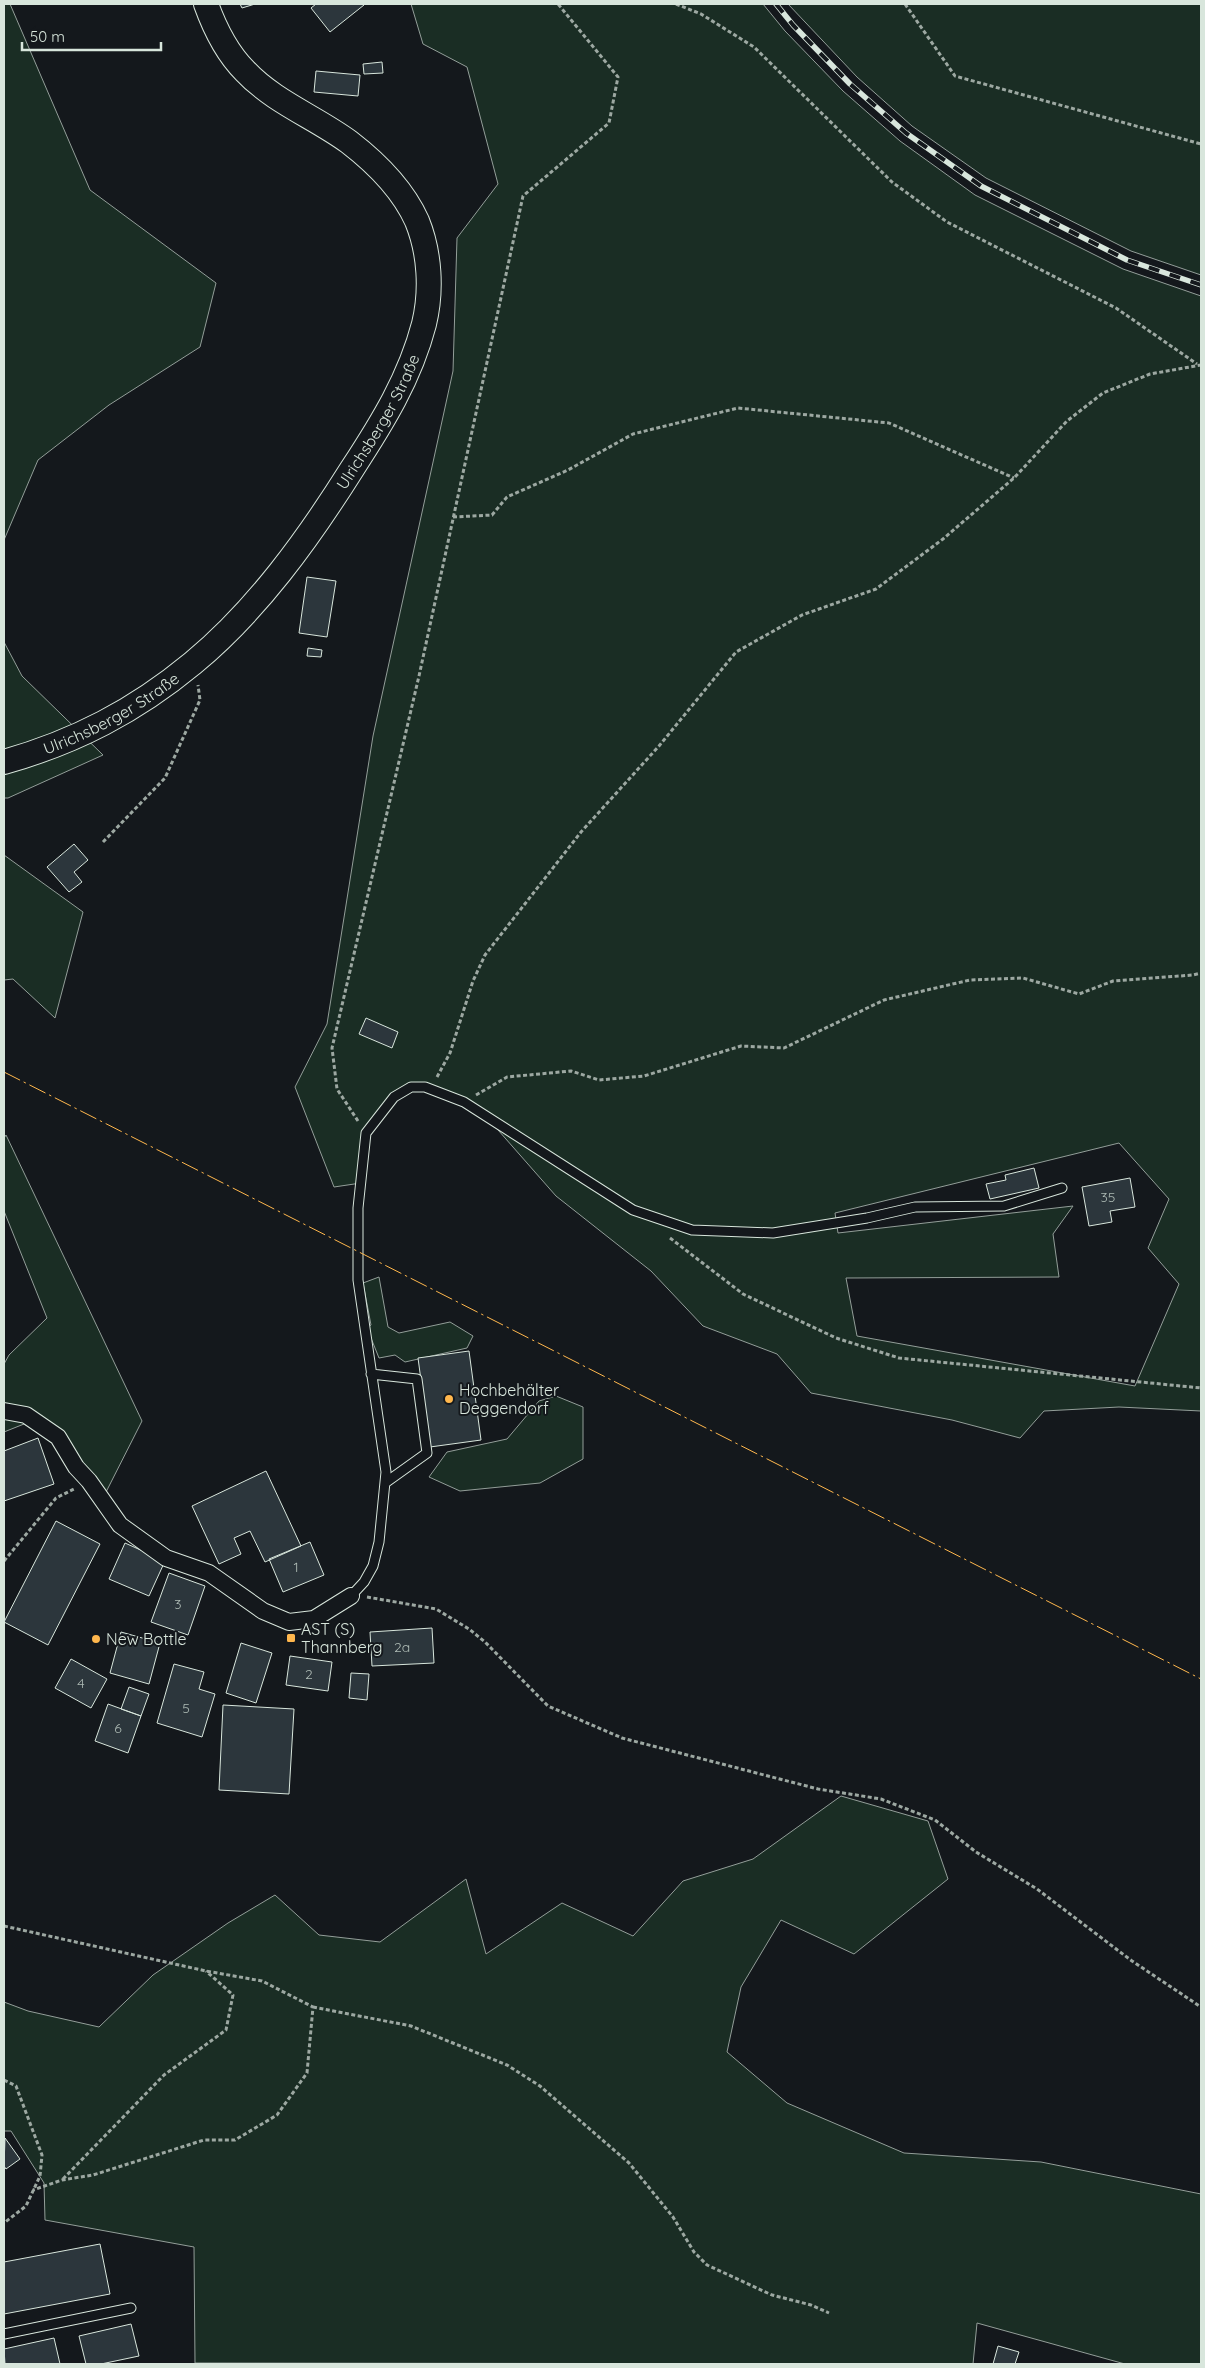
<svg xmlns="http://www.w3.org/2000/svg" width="1205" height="2368" font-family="Quicksand,sans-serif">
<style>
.green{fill:#1a2d24;stroke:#939e99;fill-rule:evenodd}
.building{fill:#2c363c;stroke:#d8e6dc}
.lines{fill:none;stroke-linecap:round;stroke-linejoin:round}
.lane-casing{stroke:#d8e6dc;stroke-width:11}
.street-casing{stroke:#d8e6dc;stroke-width:18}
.secondary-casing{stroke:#d8e6dc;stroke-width:26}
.path{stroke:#9da8a2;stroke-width:3;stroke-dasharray:4 2.5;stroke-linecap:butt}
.lane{stroke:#14181c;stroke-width:9}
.street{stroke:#14181c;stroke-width:16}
.secondary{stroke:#14181c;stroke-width:24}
.rail-casing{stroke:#d8e6dc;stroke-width:5.5}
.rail{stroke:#14181c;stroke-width:4;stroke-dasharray:11;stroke-linecap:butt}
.power{stroke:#ffb74d;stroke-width:1;stroke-dasharray:18 4 2.5 4;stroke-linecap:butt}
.poi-dot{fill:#ffb74d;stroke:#14181c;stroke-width:2}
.labels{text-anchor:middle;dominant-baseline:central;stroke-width:4;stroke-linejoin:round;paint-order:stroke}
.number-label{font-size:14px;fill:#adbab4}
.street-label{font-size:16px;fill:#d8e6dc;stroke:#14181c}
.poi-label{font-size:16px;fill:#d8e6dc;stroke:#14181c;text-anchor:start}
</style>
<rect width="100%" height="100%" fill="#14181c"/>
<path class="green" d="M4,4h6l80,186 126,93 -16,64 -91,58 -71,55 -34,80z
M411,4h352l22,27 58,60 57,50 75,54 148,74 78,27v1115l-82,-4 -75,4 -24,27 -68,-18 -141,-27 -34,-39 -74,-28 -52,-55 -95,-75 -65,-74 -44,-29 -34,-5 -19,10 -27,35 -6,50 -27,4 -39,-100 32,-63 46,-288 80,-365 4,-133 41,-54 -31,-117 -44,-23zM1119,1143l50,56 -21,49 31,36 -44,102 -278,-50 -11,-58 213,-1 -6,-43 20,-28 -235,27 -3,-20z
M788,4h413v271l-70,-24 -145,-73 -74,-52 -55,-49z
M4,642l18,34 81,79 -95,43h-4z
M4,855l79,57 -28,106 -42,-39 -9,1z
M6,1135l136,286 -38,75 -53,-59 -27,-13 -20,8v-68l5,-9 38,-37 -43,-107v-73z
M379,1277l9,50 11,6 51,-11 23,14 -6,12 -62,14 -10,-7 -16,3 -12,-30 4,-3 -8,-42z
M556,1396l27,11v52l-43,24 -80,8 -31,-14 18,-25 60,-13 32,-38z
M841,1796l87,25 20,58 -94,75 -73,-34 -40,67 -14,65 60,51 117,50 137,9 160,32v170h-76l-148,-41 -4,41 -778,-1 -1,-116 -149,-27 -1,-37 -33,-52h-7v-129l24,9 71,16 54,-52 75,-52 47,-28 44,40 61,7 86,-63 20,75 76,-51 71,33 50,-55 70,-22z"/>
<path class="building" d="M240,4h15l-13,4z
M316,4h47l1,1 -34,27 -19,-24z
M382,62l1,11 -19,1 -1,-10z
M316,71l44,4 -2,21 -44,-4z
M307,577l29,4 -9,56 -28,-4z
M308,648l14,2 -1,7 -14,-1z
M74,844l14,16 -14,12 8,10 -13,10 -22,-25z
M366,1018l32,14 -6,16 -33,-14z
M1034,1168l5,20 -49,11 -4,-15 20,-4 -1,-5z
M1130,1178l5,29 -25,4 2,11 -23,4 -7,-39z
M469,1351l12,89 -51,7 -12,-89z
M38,1438l16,46 -50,17v-50z
M266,1471l35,75 -36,16 -15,-31 -16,7 7,16 -22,10 -27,-58z
M56,1521l44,23 -52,101 -44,-23z
M310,1542l14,33 -41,17 -14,-33z
M125,1543l40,18 -16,35 -40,-17z
M169,1573l36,13 -17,49 -37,-13z
M432,1628l2,35 -62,3 -2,-34z
M121,1632l39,11 -11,41 -39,-11z
M241,1643l31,10 -16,50 -30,-10z
M290,1656l42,6 -4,29 -42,-6z
M71,1659l36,20 -16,29 -36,-20z
M174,1664l30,8 -5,17 16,5 -13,43 -45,-14z
M351,1673l18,1 -2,26 -18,-2z
M129,1687l20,7 -8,22 -20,-7z
M108,1704l33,12 -13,37 -33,-12z
M223,1705l71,4 -5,85 -70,-4z
M5,2138l15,21 -14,10 -2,-3z
M100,2244l10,50 -106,20v-52z
M131,2324l8,32 -38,8h-15l-7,-28z
M54,2338l6,26h-55l-1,-15z
M998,2346l21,6 -4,12h-22z"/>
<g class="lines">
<defs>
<path id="lane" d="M371,1374l46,5 10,74 -42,30
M351,1596l13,-14 9,-16 6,-24 7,-70 -28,-192v-72l8,-75 28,-36 17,-10h14l39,15 169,108 59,20 81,3 94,-15 48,-11 89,-1 58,-18
M4,2334l127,-26"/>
<path id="street" d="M4,1411l22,4 32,22 18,30 13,14 31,44 46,33 43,15 54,38 26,11 25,-3 37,-23"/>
<g id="secondary">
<path id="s1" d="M4,762c71,-20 131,-51 189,-99 64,-53 115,-124 159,-194 30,-46 58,-91 72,-145 8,-33 6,-71 -7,-103 -14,-31 -42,-59 -68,-79 -34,-25 -75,-40 -104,-71 -19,-19 -30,-42 -39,-67"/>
</g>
</defs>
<use href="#lane" class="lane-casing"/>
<use href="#street" class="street-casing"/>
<use href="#secondary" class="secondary-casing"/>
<path class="path" d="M676,4l25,10 53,33 138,135 55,40 169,86 81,56
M905,4l50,72 246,68
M453,517l39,-2 15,-18 61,-27 65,-36 105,-26 151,15 125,55
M103,842l62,-64 35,-78 -2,-15
M437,1077l13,-24 23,-72 12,-26 96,-123 78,-86 77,-94 66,-37 74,-26 67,-50 71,-61 53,-57 36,-28 47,-19 51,-9
M476,1095l31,-18 64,-6 28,9 45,-4 97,-30 43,2 100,-48 86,-20 53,-2 56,16 34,-13 80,-6 8,-2
M358,1121l-21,-32 -5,-41 87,-372 104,-480 86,-73 9,-46 -60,-73
M670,1238l73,56 93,44 63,20 302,30
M4,1561l52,-63 18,-9
M367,1597l69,12 33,20 16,13 63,64 74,32 196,51 63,10 54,21 41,32 61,37 95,72 69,46
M4,1926l202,45 56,10 51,26 -6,66 -30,42 -42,25h-31l-111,35 -31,5 -29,10
M313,2007l98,19 96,39 33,21 89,77 44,54 21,35 13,13 65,30 39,10 18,8
M4,2080l12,6 26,69 -2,21 -14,30 -22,17
M63,2179l101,-104 62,-45 7,-35 -27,-24"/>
<use href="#lane" class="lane"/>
<use href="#street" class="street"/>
<use href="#secondary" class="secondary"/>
<defs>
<path id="rail" d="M776,4l17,21 57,59 56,49 75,53 146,74 74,25"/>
</defs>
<use href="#rail" class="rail-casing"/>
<use href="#rail" class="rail"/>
<path class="power" d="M4,1072l1197,607"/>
</g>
<g class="poi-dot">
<circle cx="449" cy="1399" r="5"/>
<rect x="286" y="1633" width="10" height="10" rx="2.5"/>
<circle cx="96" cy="1639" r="5"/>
</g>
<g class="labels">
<g class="number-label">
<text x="1108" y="1197">35</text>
<text x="296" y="1567">1</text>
<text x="178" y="1604">3</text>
<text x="402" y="1647">2a</text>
<text x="309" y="1674">2</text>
<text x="81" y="1683">4</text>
<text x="186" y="1708">5</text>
<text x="118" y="1728">6</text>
</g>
<g class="street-label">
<text stroke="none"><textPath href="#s1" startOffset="521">Ulrichsberger Straße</textPath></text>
<text stroke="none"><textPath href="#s1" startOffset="118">Ulrichsberger Straße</textPath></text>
</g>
<g class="poi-label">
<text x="459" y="1390">Hochbehälter<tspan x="459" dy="18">Deggendorf</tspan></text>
<text x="301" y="1629">AST (S)<tspan x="301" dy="18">Thannberg</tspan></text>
<text x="106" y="1639">New Bottle</text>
</g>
</g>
<rect width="1205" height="2368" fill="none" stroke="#d8e6dc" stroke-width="10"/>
<path d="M22 42v8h139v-8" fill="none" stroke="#d8e6dc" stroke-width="2.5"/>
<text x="30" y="42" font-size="15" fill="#d8e6dc" stroke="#14181c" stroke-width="4" paint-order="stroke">50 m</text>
</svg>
